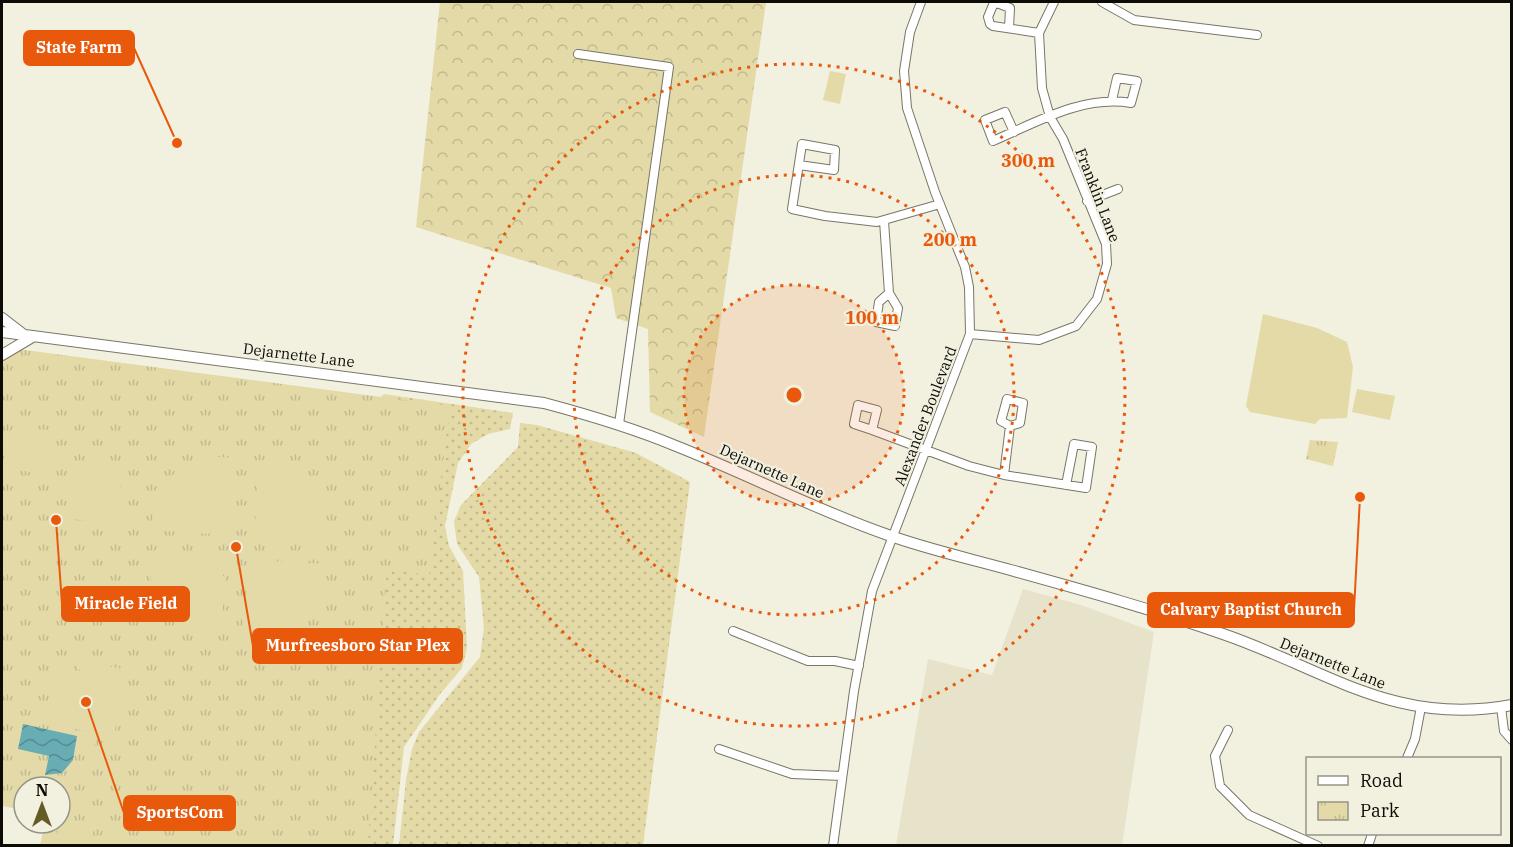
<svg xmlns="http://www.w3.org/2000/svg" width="1513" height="847" font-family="'IBM Plex Serif',serif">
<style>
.built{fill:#e7e3cb}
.grass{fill:url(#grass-dots)}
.forest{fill:url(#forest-crowns)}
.park{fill:url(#park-tufts)}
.pitch{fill:#e3daa7}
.water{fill:url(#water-waves)}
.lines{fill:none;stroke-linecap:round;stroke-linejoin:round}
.minor-casing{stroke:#797667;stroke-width:10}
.major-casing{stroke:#797667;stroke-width:12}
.minor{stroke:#fff;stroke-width:8}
.major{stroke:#fff;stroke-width:10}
.ring{fill:none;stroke:#e8590c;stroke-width:3;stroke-dasharray:3 6}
.labels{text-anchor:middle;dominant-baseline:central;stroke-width:4.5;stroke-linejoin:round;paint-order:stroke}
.street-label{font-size:15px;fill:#0c0b06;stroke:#f2f0df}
.centre{fill:#e8590c;stroke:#f2f0df;stroke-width:3}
.ring-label{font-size:18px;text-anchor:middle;font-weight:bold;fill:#e8590c;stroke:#f2f0df;stroke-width:4.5;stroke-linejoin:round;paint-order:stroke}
.leader{fill:none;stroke:#e8590c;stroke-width:2}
.callout-dot{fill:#e8590c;stroke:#f2f0df;stroke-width:2}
.callout{fill:#e8590c;stroke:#e8590c;stroke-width:2}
.callout-label{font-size:16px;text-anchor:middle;font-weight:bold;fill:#fff}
</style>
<defs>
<pattern id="grass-dots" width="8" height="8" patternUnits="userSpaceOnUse" patternTransform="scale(1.5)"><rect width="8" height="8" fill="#e3daa7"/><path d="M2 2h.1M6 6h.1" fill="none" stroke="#c2ba8e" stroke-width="1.8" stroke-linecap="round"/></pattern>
<pattern id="forest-crowns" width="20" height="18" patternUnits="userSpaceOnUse" patternTransform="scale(1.5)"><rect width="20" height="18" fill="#e3daa7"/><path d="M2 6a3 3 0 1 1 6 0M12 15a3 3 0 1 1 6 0" fill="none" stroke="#c2ba8e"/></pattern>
<pattern id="park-tufts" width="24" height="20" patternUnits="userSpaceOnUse" patternTransform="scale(1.5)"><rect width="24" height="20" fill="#e3daa7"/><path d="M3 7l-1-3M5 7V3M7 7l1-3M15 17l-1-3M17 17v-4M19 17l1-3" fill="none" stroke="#c2ba8e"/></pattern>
<pattern id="water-waves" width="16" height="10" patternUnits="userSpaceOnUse" patternTransform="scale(1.5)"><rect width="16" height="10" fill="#68adb3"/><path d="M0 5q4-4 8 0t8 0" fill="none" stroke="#548b90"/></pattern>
</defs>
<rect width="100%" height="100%" fill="#f2f0df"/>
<path class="built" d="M1023,589l58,16 73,27 -32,213h-226l32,-186 64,16z"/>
<path class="grass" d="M384,394l129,19 -3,16 -22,5 -17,10 -13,19 -13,63 4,20 14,25 4,77 -5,20 -22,26 -36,53 -11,98 -48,1 30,-444z
M520,423l17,2 99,28 54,29 -47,363h-244l7,-65 6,-31 7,-17 61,-75 4,-29 -5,-51 -22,-33 -3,-23 7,-16 57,-58z"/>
<path class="forest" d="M440,2h326l-62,435 -54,-25 -2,-83 -32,-11 -5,-30 -195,-61z"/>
<path class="park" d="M2,347l448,59 -21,169 -42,-6 -19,276h-328l5,-22h15v-36h-36v23l-22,-4z
M1310,440l28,2 -5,24 -27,-7z"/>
<path class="pitch" d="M830,71l16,3 -6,30 -17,-4z
M1263,314l54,14 30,14 6,25 -6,51 -27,1 -5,5 -65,-12 -4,-6z
M1357,389l38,7 -5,24 -38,-8z
M36,429l14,1 2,21 -5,21 -5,3 -21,-5 -18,-8c3,-18 16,-29 33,-33z
M219,457l15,1 -4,56 -5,12 -12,3 -4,5 -58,-4c3,-44 22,-69 68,-73z
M258,460c49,1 72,35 70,80 -18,-1 -61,1 -73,-12z
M81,461c32,7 51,31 44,64l-53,-6 -4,-7z
M149,552l55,3 17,11v7l4,5 -4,57c-56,-6 -71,-29 -72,-83z
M272,561l55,3c-5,46 -38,74 -84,74l4,-56 11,-18z
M83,646l10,14 -2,4 5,1 2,-5h5l-1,6 18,2 -3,20 6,1 -9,46 -17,-2 -5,22 -10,-2 4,-22 -38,-8 -2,-3 9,-44 25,4 2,-11 -4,1 -8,-15z
M60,820l34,8 -4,17h-35z"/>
<path class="water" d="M23,724l54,12 -4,24 -11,13 -17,2 4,-19 -31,-7z"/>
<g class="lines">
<defs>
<path id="minor" d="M1102,2l32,18 123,15
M1009,28l1,-20 -13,-5 -4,2 -5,12 2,7 3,2 46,7
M578,54l91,13 -50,357
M1014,132l-9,-20 -20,8 8,21c44,-19 90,-46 138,-38l6,-22 -20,-3 -5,22
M799,165l35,5 1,-20 -33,-6 -10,65 33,7 52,6 63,-18
M1087,201l31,-12
M884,221l5,72 9,15 -3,18 -19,-4 3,-20 10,-9
M970,334l69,6 37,-14 21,-27 10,-35 -1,-20 -43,-105 -13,-22 -8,-29 -3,-55 15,-31
M872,430l-18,-6 4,-19 19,5 -5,20 97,36 35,9 82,13 6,-41 -18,-3 -8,41
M1004,475l6,-49 10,-3 3,-20 -16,-4 -6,22 9,5
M733,631l75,30h27l24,5
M1501,707l3,24 8,9
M1228,730l-13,26 5,30 29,29 69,31
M719,749l73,25 50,2
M1407,758l8,-19 6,-32
M833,846l21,-155 18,-100 98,-257 -1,-47 -4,-20 -30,-75 -28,-84 -3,-37 6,-39 11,-30
M1368,846l4,-12"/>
<path id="major" d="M2,318l22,17
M2,332l542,71c45,12 89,25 132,43 71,28 140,64 212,89 39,14 79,23 119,34 72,20 145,40 216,65 102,35 172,93 289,71
M2,355l32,-19"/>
</defs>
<use href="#minor" class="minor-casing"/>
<use href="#major" class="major-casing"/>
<use href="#minor" class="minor"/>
<use href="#major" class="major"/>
</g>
<circle cx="794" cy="395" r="110" fill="#e8590c" fill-opacity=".12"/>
<g class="ring">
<circle cx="794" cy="395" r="110"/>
<circle cx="794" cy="395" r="220"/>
<circle cx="794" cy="395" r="331"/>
</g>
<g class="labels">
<g class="street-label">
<text transform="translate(1098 195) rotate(69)">Franklin Lane</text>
<text transform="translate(299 355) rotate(7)">Dejarnette Lane</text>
<text transform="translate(925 416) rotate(-69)">Alexander Boulevard</text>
<text transform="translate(772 471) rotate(24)">Dejarnette Lane</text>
<text transform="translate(1333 663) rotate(22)">Dejarnette Lane</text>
</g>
</g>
<circle cx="794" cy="395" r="9" class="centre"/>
<g class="ring-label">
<text x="1028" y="167">300 m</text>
<text x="950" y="246">200 m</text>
<text x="872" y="324">100 m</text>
</g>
<path class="leader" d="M177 143L134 48M56 520L62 604M1360 497L1354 610M236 547L253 646M86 702L124 813"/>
<g class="callout-dot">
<circle cx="177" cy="143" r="6"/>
<circle cx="56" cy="520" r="6"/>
<circle cx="1360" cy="497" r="6"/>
<circle cx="236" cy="547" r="6"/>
<circle cx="86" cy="702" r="6"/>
</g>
<g class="callout">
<rect x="24" y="31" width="110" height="34" rx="6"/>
<rect x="62" y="587" width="127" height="34" rx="6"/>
<rect x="1148" y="593" width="206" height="34" rx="6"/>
<rect x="253" y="629" width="209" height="34" rx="6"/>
<rect x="124" y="796" width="111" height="34" rx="6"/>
</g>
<g class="callout-label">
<text x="79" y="53">State Farm</text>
<text x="126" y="609">Miracle Field</text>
<text x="1251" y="615">Calvary Baptist Church</text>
<text x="358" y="651">Murfreesboro Star Plex</text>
<text x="180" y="818">SportsCom</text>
</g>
<rect width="1513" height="847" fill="none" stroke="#0c0b06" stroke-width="6"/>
<rect x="1306" y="757" width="195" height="78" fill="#f2f0df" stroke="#969488" stroke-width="1.5"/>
<rect x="1318" y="776" width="30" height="9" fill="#ffffff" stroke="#969488" stroke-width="1.5"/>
<text x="1360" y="787" font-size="18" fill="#0c0b06">Road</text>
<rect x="1318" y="802" width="30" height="18" fill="url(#park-tufts)" stroke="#969488" stroke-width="1.5"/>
<text x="1360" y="817" font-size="18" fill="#0c0b06">Park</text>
<g transform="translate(42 805)"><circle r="28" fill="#f2f0df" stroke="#969488" stroke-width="1.5"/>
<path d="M0-4.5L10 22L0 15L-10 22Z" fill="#645b27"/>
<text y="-9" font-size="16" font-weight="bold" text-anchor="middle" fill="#0c0b06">N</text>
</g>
</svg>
